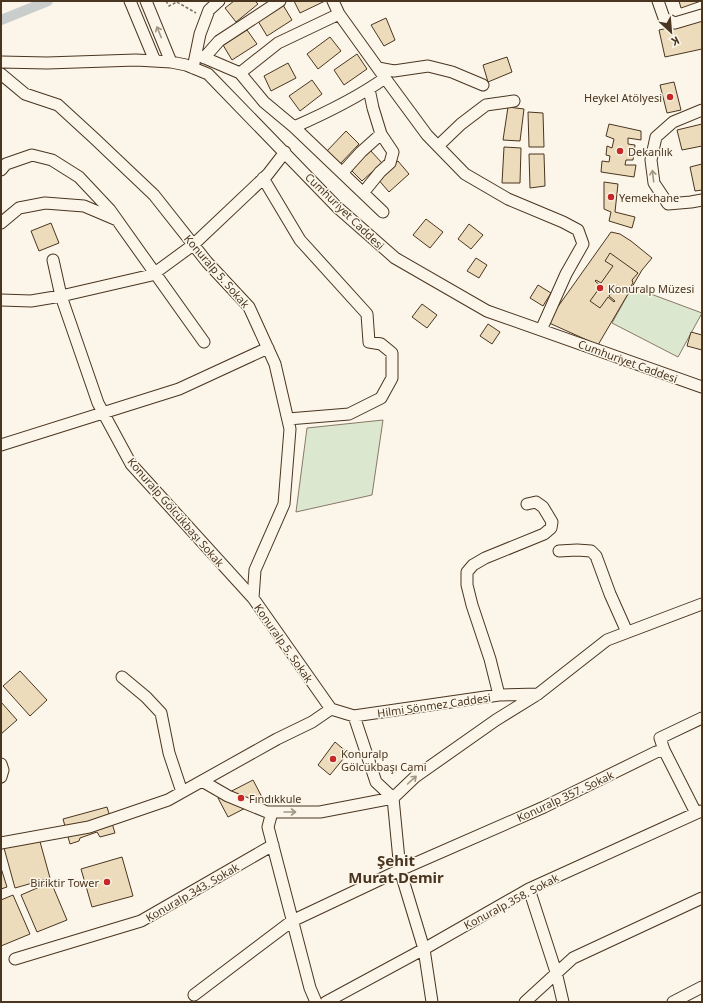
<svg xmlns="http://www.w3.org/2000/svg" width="703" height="1003" font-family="'Noto Sans',sans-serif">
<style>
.green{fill:#dce7d0;stroke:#887966}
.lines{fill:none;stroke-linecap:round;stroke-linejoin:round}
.canal{stroke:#c9cecd;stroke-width:10}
.building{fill:#ecdcbc;stroke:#4a3520}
.minor-casing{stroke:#4a3520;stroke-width:13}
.path{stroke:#7f6f5c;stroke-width:1.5;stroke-dasharray:3 2;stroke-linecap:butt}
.minor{stroke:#fbf6e9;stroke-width:11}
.oneway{stroke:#a29684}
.poi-dot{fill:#c62828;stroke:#fbf6e9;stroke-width:1.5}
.labels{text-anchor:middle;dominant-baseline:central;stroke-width:3;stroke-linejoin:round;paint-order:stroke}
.poi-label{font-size:11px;fill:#4a3520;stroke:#fbf6e9;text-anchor:start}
.street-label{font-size:11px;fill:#4a3520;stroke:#fbf6e9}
.district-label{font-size:15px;font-weight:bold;fill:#4a3520;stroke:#fbf6e9}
</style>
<rect width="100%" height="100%" fill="#fbf6e9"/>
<path class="green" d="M632,287l70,26 -24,44 -66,-34z
M383,420l-11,75 -76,17 11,-84z"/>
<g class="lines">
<path class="canal" d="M1,20l47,-19"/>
</g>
<path class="building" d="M234,1h21l3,3 -22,18 -11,-14z
M294,1h31l-25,12z
M679,1h22l-20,7z
M283,5l9,15 -25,16 -9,-15z
M386,18l9,22 -11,6 -13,-21z
M702,21v28l-37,8 -6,-27z
M247,30l10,14 -25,16 -9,-15z
M330,37l11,14 -23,18 -11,-15z
M357,54l10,15 -23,16 -10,-15z
M507,57l5,15 -24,10 -5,-17z
M288,63l8,15 -25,13 -7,-15z
M312,80l10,14 -22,17 -11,-15z
M674,82l7,28 -14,3 -7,-28z
M508,107l16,2 -4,32 -17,-1z
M528,112l15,1 1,34h-15z
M609,124l32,7v9l-13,-2v6l7,1 -2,15h-7l-1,5h11l-2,12 -33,-5 1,-11 7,1 1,-6 -4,-1 1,-9 5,2 2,-9 -8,-3z
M702,124v22l-20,4 -5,-20z
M346,131l13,13 -19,20 -14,-12z
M504,147l17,1 -1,35h-18z
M370,150l12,13 -20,18 -12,-12z
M529,154h15l1,32 -15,2z
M398,161l11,13 -20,18 -12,-14z
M702,164v26l-7,1 -5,-24z
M604,182l14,2 -3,28 20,5 -3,11 -23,-7 2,-9 -7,-3z
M426,219l17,13 -13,16 -17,-13z
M51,223l8,20 -20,8 -8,-20z
M469,224l14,11 -12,14 -13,-10z
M611,232l9,2 11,7 21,17 -10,12 -44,75 -51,-23z
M610,253l28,20 -6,7 1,3 -7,10 -10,-7 -7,10 6,5 -1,1 -6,-5 -8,11 -10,-7 11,-15 -6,-5 1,-1 5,3 12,-17 -8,-5z
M476,258l11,7 -8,13 -12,-7z
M538,285l13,8 -8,13 -13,-8z
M422,304l15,11 -10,13 -15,-11z
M488,324l12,8 -8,12 -12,-8z
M691,332l11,3v15l-15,-4z
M20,671l27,29 -17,16 -27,-30z
M1,702l16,18 -16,14z
M335,742l13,11 -18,22 -12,-10z
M253,780l10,19 -35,18 -10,-19z
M107,807l8,26 -15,4 -3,-5 -17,6 -1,3 -9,3 -7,-25z
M39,838l11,40 -35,10 -11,-40z
M122,857l11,39 -41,11 -11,-38z
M1,868l6,19 -6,2z
M51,882l16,38 -30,12 -16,-37z
M13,895l17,39 -29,12v-46z"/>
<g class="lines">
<defs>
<path id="minor" d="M130,1l25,60
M146,1l25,61
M333,1l6,13 46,64c-28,20 -59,35 -91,49l-30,-25 -24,-29 38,-30 61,-29
M658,1l6,17 11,5 27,-8
M198,55l42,18
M204,58l15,-17 61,-40
M1,62l46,1 89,-3 35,2 15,3 22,9 129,133 58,51 92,53 215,76
M193,68l7,-34 9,-24 10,-9
M378,68l16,3 34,-5 24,6 31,13
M1,74l24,20 33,11 36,33 60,57 53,67 42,45 26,57 15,65 -6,75 -29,66 -2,28 78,111
M385,78l42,57 38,39 43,25 55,23 15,8 5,14 -17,30 -25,56
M702,110l-29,12 -17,15 -5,23 3,23 14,21 23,-2 11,-2
M294,127l89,85
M438,146l23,-22 25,-19 28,-4
M1,170l5,-6 26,-9 20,5 27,17 31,33 94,132
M342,173l19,-21 20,-18
M263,178l37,62 67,74 2,28 12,2 11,9v25l-11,20 -32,16 -61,5
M363,193l17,-21 10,-9 3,-11 -12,-18 -8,-26 -4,-19
M1,223l18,-15 26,-5 39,3 33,14
M53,260l8,36 37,107 33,61 122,134
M1,300l30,1 30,-5 91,-21 41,-30 75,-71 17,-22
M1,445l178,-56 89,-41
M559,551l18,-1 14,1 5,5 14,38 17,38
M122,677l24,20 15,16 8,40 13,39
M499,695l-9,-36 -18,-54 -5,-20v-13l6,-7 12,-7 59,-24 7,-6 1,-6 -9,-15 -7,-5 -9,2
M331,709l23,7 145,-21 39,-1
M354,716l22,66 17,16 7,72 24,79 8,53
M664,750l-4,-12 42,-20
M1,764l2,6 -2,7
M202,781l26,15 39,16h53l73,-14 22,-21 81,-57 42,-26 69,-54 95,-36
M272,812l-4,15 42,161 6,14
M1,843l88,-16 79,-27 109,-61 35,-17 19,-13
M529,889l27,83 7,30
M15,959l126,-38 132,-76
M194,995l98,-74 108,-51 144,-63 112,-55 8,-2 32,63
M326,1002l98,-53 105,-60 172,-78
M525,1002l48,-44 129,-60
M673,1002l29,-15"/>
</defs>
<use href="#minor" class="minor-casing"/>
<path class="path" d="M166,1l3,5 10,-5
M177,2l19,11"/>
<use href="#minor" class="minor"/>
</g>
<defs><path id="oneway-shaft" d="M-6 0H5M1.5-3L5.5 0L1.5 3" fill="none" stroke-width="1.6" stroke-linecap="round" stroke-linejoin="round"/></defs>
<g class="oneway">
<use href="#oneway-shaft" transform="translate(159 32) rotate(-112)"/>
<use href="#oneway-shaft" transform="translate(653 176) rotate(-97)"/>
<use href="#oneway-shaft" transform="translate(412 780) rotate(-42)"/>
<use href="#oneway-shaft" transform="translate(290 812)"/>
</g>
<g class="poi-dot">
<circle cx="670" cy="97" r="4"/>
<circle cx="620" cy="151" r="4"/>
<circle cx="611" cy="197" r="4"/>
<circle cx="600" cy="288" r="4"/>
<circle cx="333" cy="759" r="4"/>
<circle cx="241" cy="798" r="4"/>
<circle cx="107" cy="882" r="4"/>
</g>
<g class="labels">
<g class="poi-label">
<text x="662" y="97" text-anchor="end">Heykel Atölyesi</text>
<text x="628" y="151">Dekanlık</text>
<text x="619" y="197">Yemekhane</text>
<text x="608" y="288">Konuralp Müzesi</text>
<text x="341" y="753">Konuralp<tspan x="341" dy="13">Gölcükbaşı Cami</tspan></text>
<text x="249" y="798">Fındıkkule</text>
<text x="99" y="882" text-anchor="end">Biriktir Tower</text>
</g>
<g class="street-label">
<text transform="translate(345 211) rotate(44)">Cumhuriyet Caddesi</text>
<text transform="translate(217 271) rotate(49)">Konuralp 5. Sokak</text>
<text transform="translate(628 361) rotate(20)">Cumhuriyet Caddesi</text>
<text transform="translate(176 512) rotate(49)">Konuralp Gölcükbaşı Sokak</text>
<text transform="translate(284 643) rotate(55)">Konuralp 5. Sokak</text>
<text transform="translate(434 705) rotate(-8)">Hilmi Sönmez Caddesi</text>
<text transform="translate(565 796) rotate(-25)">Konuralp 357. Sokak</text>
<text transform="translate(192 892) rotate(-30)">Konuralp 343. Sokak</text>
<text transform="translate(511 901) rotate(-28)">Konuralp 358. Sokak</text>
</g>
<g class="district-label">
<text x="396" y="860">Şehit<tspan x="396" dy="17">Murat Demir</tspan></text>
</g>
</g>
<rect width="703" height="1003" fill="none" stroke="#4a3520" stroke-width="4"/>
<g transform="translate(671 32) rotate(154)" stroke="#fbf6e9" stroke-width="3" paint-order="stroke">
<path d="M0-3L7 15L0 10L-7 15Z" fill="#4a3520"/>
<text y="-6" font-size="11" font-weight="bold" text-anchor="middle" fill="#4a3520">K</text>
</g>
</svg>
